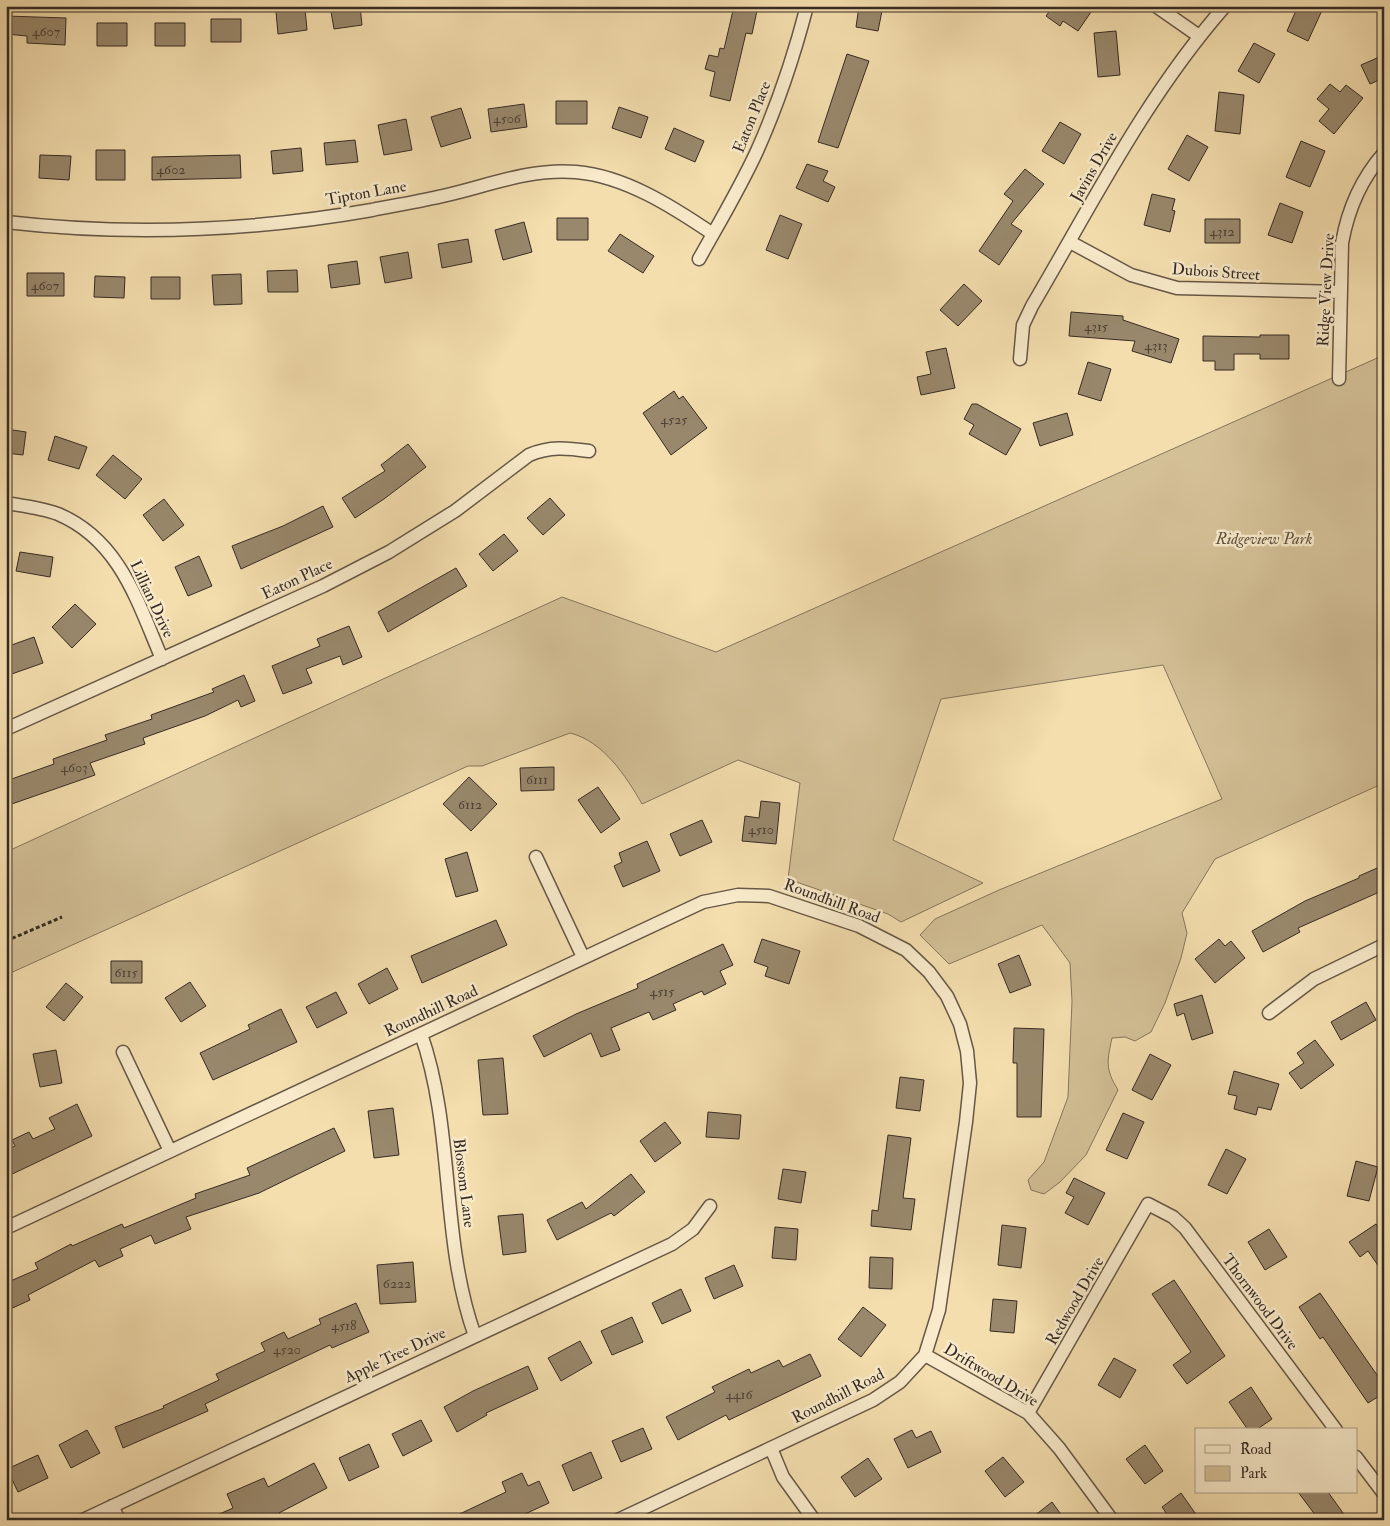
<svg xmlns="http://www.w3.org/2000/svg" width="1390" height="1526" font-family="'IM FELL Double Pica',serif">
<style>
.green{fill:#d4c097;stroke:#85765e}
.building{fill:#99886c;stroke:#362b25}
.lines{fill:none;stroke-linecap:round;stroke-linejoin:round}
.street-casing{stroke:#665847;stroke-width:15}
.path{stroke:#362b25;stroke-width:3;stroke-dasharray:4 2.5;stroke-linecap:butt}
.street{stroke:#f8eaca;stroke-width:12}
.labels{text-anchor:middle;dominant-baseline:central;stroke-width:5;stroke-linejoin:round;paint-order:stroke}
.number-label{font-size:14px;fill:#4f4237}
.street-label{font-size:16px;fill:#362b25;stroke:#f8eaca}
.park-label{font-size:16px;font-style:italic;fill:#5e5042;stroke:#f8eaca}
</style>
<rect width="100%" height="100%" fill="#f4deae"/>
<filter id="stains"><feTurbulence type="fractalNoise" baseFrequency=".004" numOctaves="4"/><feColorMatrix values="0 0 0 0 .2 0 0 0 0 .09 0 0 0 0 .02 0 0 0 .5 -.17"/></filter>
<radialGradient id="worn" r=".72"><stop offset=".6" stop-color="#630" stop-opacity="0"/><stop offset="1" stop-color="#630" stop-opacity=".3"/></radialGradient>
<path class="green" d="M1384,355v428l-169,76 -33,54 5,20 -6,25 -16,45 -14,29 -16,9 -10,-4 -13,1c-5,23 -7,31 6,52l-32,65 -26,27 -16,12 -13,-4 -3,-10 16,-18 24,-65 4,-96 -2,-38 -28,-38 -93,39 -29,-29 15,-16 64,-29 223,-91 -59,-134 -222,34 -48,141 90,43 -82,39 -13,-8 -100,-35 12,-96 -62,-23 -96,44c-16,-28 -39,-63 -72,-71l-88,33h-14l-462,209v-123l556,-255 154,55z"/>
<path class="building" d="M330,6h30l2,19 -28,4z
M734,6h24l-6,28 -6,-1 -16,68 -20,-5 5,-24 -10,-3 4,-14 9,2 2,-9 4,1z
M859,6h24l-5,25 -22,-4z
M1053,6h29l9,6 -13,19 -15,-10 -3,5 -14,-10z
M1298,6h26l-16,35 -21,-10z
M305,9l2,21 -29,4 -2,-22z
M6,16l60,2 -1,27 -38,-2v-7l-21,-2z
M211,19h30v23h-30z
M97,23h30v23h-30z
M155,23h30v23h-30z
M1116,31l4,44 -22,2 -4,-44z
M1254,43l21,11 -16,29 -21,-12z
M847,54l22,7 -31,87 -20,-6z
M1384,55v23l-14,6 -9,-19z
M1330,84l10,8 6,-7 17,13 -29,36 -15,-13 10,-12 -12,-10z
M1219,92l25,3 -4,39 -25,-3z
M556,101h31v23h-31z
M524,104l3,23 -36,5 -3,-23z
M619,107l29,10 -7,21 -29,-10z
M461,108l10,30 -30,9 -10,-30z
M406,119l6,31 -28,5 -6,-30z
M1060,122l21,12 -17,30 -22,-13z
M674,128l30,13 -9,21 -30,-13z
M1187,135l21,12 -19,34 -21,-12z
M355,140l3,22 -32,3 -2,-22z
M1301,141l24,10 -15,36 -24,-10z
M301,148l2,23 -30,3 -2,-23z
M96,150h29v30h-29z
M40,155l31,1 -2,24 -30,-2z
M240,155l1,23 -89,2v-23z
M807,164l21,7 -5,10 12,6 -7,15 -32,-14z
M1025,169l19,15 -33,40 11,7 -23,34 -20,-14 34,-50 -9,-7z
M1152,194l23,5 -3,11 3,1 -5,21 -26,-7z
M1280,203l23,9 -11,31 -24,-8z
M780,215l22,9 -14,35 -22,-9z
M557,218h31v22h-31z
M1205,219h35v24h-35z
M524,222l8,30 -29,8 -8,-30z
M620,234l34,22 -11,17 -35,-22z
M468,239l4,23 -30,6 -4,-24z
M408,252l4,26 -27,5 -5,-26z
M357,261l3,23 -29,4 -3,-23z
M297,270l1,22h-30l-1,-21z
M27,273h37v23h-37z
M241,274l1,30 -28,1 -2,-30z
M95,276l30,1 -1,21 -30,-1z
M151,277h29v22h-29z
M964,284l18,17 -24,25 -18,-16z
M1071,312l52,4v4l56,19 -8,24 -39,-12 3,-10 -66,-5z
M1260,335h29v24h-29v-5h-26v16h-19v-9h-12v-25l57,1z
M946,348l9,40 -34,7 -4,-18 14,-3 -5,-22z
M1088,362l23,7 -10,32 -23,-7z
M674,391l5,8 4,-3 24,32 -36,27 -28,-42z
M972,404h5l44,25 -15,26 -37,-21 5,-9 -10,-6z
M1067,413l6,22 -33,11 -7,-23z
M6,429l20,3 -3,23 -17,-2z
M55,436l32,11 -8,22 -31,-9z
M408,444l18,23 -42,32 -29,19 -13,-20 43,-27 -4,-6z
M113,455l29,24 -17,20 -29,-24z
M550,498l15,17 -22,20 -16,-17z
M164,499l20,26 -21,16 -20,-26z
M323,506l10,21 -92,42 -9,-23 51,-20z
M504,534l14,17 -25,20 -14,-17z
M20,552l33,5 -3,20 -34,-6z
M199,556l13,30 -24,10 -13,-29z
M456,568l11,18 -79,46 -10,-20z
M75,604l21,20 -24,24 -20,-21z
M349,626l13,31 -19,8 -3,-9 -34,13 6,14 -29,11 -11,-28 48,-20 -3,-7z
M34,637l9,26 -37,13v-29z
M244,675l11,26 -14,6 -3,-7 -33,16 -62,22 2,6 -55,19 5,12 -89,31v-25l48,-17 -1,-5 54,-19 -2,-5 47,-16 -1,-4 63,-23 -2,-3z
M554,767v23l-33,1 -1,-23z
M469,777l28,27 -26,27 -28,-27z
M598,787l22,32 -19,14 -23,-33z
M761,801l19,2 -4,41 -34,-3 3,-25 14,2z
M702,820l10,22 -32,14 -10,-22z
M647,841l13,30 -37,16 -9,-21 8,-4 -3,-9z
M467,852l11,39 -22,6 -11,-38z
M1384,865v25l-86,38 2,4 -37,20 -11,-21 53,-30 54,-23v-2z
M496,920l11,25 -85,38 -11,-27z
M762,939l38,12 -11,33 -24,-8 3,-9 -14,-5z
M1219,939l6,7 6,-5 14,17 -30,25 -20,-24z
M723,944l10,21 -13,6 6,13 -22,11 -2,-4 -29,13 3,6 -23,10 -4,-8 -38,16 9,22 -19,7 -10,-24 -47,24 -11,-21 43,-22 62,-26 -1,-4z
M1019,955l12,30 -21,8 -12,-29z
M111,961h31v22h-31z
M387,968l11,21 -29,15 -11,-20z
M190,982l16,24 -25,16 -16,-24z
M66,983l17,14 -19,24 -18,-14z
M336,992l11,21 -30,15 -11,-21z
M1202,995l11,38 -21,7 -8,-27 -7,3 -3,-12z
M1366,1002l10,18 -35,20 -10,-18z
M281,1009l16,33 -84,38 -13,-27 50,-24 -2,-4z
M1014,1028l30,1 -3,88h-24v-54h-4z
M1315,1040l19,25 -33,24 -12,-16 15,-10 -7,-10z
M56,1050l6,33 -22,4 -7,-33z
M1150,1054l21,11 -19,35 -20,-10z
M503,1058l5,56 -25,1 -5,-55z
M1234,1071l45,13 -8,26 -13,-3 -2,8 -22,-6 3,-13 -9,-2z
M900,1077l24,3 -4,31 -24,-3z
M77,1104l15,32 -86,41v-27l9,-4 -3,-6 17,-8 4,7 22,-10 -6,-11z
M393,1108l6,47 -25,3 -6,-47z
M708,1112l33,3 -2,24 -33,-2z
M1123,1113l21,9 -17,37 -21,-9z
M665,1122l16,21 -26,19 -15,-21z
M334,1128l11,23 -86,42 -73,24 5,12 -36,15 -4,-9 -31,14 3,7 -24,11 -4,-7 -67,35 2,5 -24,11v-28l32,-14 -3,-6 36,-19 1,2 50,-22 2,4 72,-30 -1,-4 55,-19 -3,-7z
M888,1135l23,3 -8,60 12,1 -4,31 -40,-4 1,-16 6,1z
M1226,1149l20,10 -19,35 -19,-9z
M1356,1161l22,6 -9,34 -22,-5z
M783,1169l23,3 -5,31 -23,-4z
M631,1174l14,18 -31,24 -3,-3 -54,27 -10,-20 35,-18 4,7z
M1074,1178l31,15 -17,32 -23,-12 9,-16 -8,-4z
M523,1214l3,38 -23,3 -5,-39z
M1376,1224l8,11v39l-16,-23 -8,6 -11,-15z
M1002,1225l24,3 -5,40 -23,-3z
M775,1227l23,2 -2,31 -24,-2z
M1269,1229l18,28 -22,13 -17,-28z
M870,1257l23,1 -1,31 -23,-1z
M413,1262l3,40 -36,2 -3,-39z
M734,1265l9,21 -29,13 -9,-21z
M1174,1280l51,76 -38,28 -14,-19 18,-13 -39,-58z
M681,1289l10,22 -29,13 -10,-21z
M1320,1293l64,92v8l-16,10 -45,-66 -3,2 -21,-32z
M993,1299l24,2 -3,32 -24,-2z
M356,1303l13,29 -37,16 -2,-3 -125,59 3,7 -85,37 -8,-21 49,-19 -1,-2 56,-26 -3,-6 49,-23 -4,-8 23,-11 4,7 33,-15 -2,-5z
M863,1307l23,18 -25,32 -23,-18z
M632,1317l11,25 -31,13 -11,-24z
M580,1341l12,22 -31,18 -13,-23z
M810,1354l11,22 -92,44 -3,-5 -48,25 -12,-23 49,-25 -3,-5 37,-18 2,4 28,-13 4,7z
M1114,1358l22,12 -16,28 -22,-13z
M528,1366l10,23 -52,24 1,2 -30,17 -13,-25 29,-16z
M1251,1387l21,32 -16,11h-8l-19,-28z
M421,1420l11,21 -29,15 -11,-22z
M643,1428l9,21 -31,13 -9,-21z
M87,1430l13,23 -29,15 -12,-23z
M912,1430l4,8 15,-7 10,21 -33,16 -14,-29z
M369,1444l10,23 -30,14 -10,-23z
M1145,1445l18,26 -18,13 -19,-25z
M591,1452l11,26 -29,13 -11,-26z
M38,1455l10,23 -30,14 -11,-23z
M1003,1457l21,25 -19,15 -20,-26z
M868,1458l14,21 -27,18 -14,-20z
M314,1463l13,25 -48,25 2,2 -11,5h-64l27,-12 -6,-14 37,-16 4,9z
M522,1473l6,13 11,-5 10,22 -37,17h-65l59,-28 -4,-10z
M1298,1492h30l20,28h-29z
M1181,1493l19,27h-29l-9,-13z
M1052,1502l13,18h-36z"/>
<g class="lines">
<defs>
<path id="street" d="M1156,6l43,30
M6,222c122,14 246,9 366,-12 25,-5 50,-9 75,-15 43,-10 84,-27 129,-23 49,4 97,35 137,62
M1070,242l61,33 46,13 163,4
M699,259c20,-36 41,-71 58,-108 21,-47 37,-95 50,-145
M1020,359l3,-34 9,-19c60,-102 114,-210 193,-300
M1339,379l3,-136c6,-34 19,-64 42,-90
M6,503c18,3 36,5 52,11 62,26 80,89 104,145
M6,729l317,-143 66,-34 66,-41 74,-56c21,-9 38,-7 60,-4
M536,857l47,100
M1269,1013l45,-34 70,-34
M421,1034c34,97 19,205 54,302
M123,1052l47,99
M6,1228l697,-326 35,-7 31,1 90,30 47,24 23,22 18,24 13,28 7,27 3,32 -4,39 -27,188 -14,45 -25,27 -27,18 -255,120
M925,1355l103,58 31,35 53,72
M1028,1413l120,-209 25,13 12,11 151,202
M771,1448l12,29 31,43
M1356,1457l28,37
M112,1506l7,14
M83,1520l589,-276 21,-15 17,-23"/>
</defs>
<use href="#street" class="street-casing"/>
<path class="path" d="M6,941l56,-24"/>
<use href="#street" class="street"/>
</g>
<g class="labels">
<g class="number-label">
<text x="46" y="31">4607</text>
<text x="507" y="118">4506</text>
<text x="171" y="169">4602</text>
<text x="1222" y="231">4312</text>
<text x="45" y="285">4607</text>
<text x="1096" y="326">4315</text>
<text x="1156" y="345">4313</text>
<text x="674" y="419">4525</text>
<text x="74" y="767">4603</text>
<text x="537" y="779">6111</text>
<text x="470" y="804">6112</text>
<text x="761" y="829">4510</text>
<text x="126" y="972">6115</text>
<text x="662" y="991">4515</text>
<text x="397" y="1283">6222</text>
<text x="344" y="1325">4518</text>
<text x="287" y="1349">4520</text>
<text x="739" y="1394">4416</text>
</g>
<g class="street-label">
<text transform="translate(752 117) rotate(-68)">Eaton Place</text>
<text transform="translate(1094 167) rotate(-60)">Javins Drive</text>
<text transform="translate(366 193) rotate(-10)">Tipton Lane</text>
<text transform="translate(1216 272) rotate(4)">Dubois Street</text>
<text transform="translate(1326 290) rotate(-87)">Ridge View Drive</text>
<text transform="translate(297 579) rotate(-25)">Eaton Place</text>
<text transform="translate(152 599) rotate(65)">Lillian Drive</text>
<text transform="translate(832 901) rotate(20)">Roundhill Road</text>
<text transform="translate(431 1011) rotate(-25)">Roundhill Road</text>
<text transform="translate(464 1183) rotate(83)">Blossom Lane</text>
<text transform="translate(1075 1301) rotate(-60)">Redwood Drive</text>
<text transform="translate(1260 1302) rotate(53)">Thornwood Drive</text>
<text transform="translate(395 1355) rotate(-25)">Apple Tree Drive</text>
<text transform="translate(991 1375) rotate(31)">Driftwood Drive</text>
<text transform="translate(838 1396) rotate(-27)">Roundhill Road</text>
</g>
<g class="park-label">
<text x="1264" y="539">Ridgeview Park</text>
</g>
</g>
<rect width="1390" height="1526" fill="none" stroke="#f4deae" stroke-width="25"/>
<rect x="8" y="8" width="1375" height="1511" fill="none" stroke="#362b25" stroke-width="2.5"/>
<rect x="12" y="12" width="1365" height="1501" fill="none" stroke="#362b25"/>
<rect x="1195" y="1428" width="162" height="65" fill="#f8eaca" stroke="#aa9e88"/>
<rect x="1205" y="1445" width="25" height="8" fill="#f8eaca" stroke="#aa9e88"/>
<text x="1240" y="1454" font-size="15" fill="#362b25">Road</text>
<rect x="1205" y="1466" width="25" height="15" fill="#d4c097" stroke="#aa9e88"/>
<text x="1240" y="1478" font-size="15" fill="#362b25">Park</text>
<rect width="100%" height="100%" filter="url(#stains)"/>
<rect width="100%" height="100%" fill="url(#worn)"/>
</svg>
